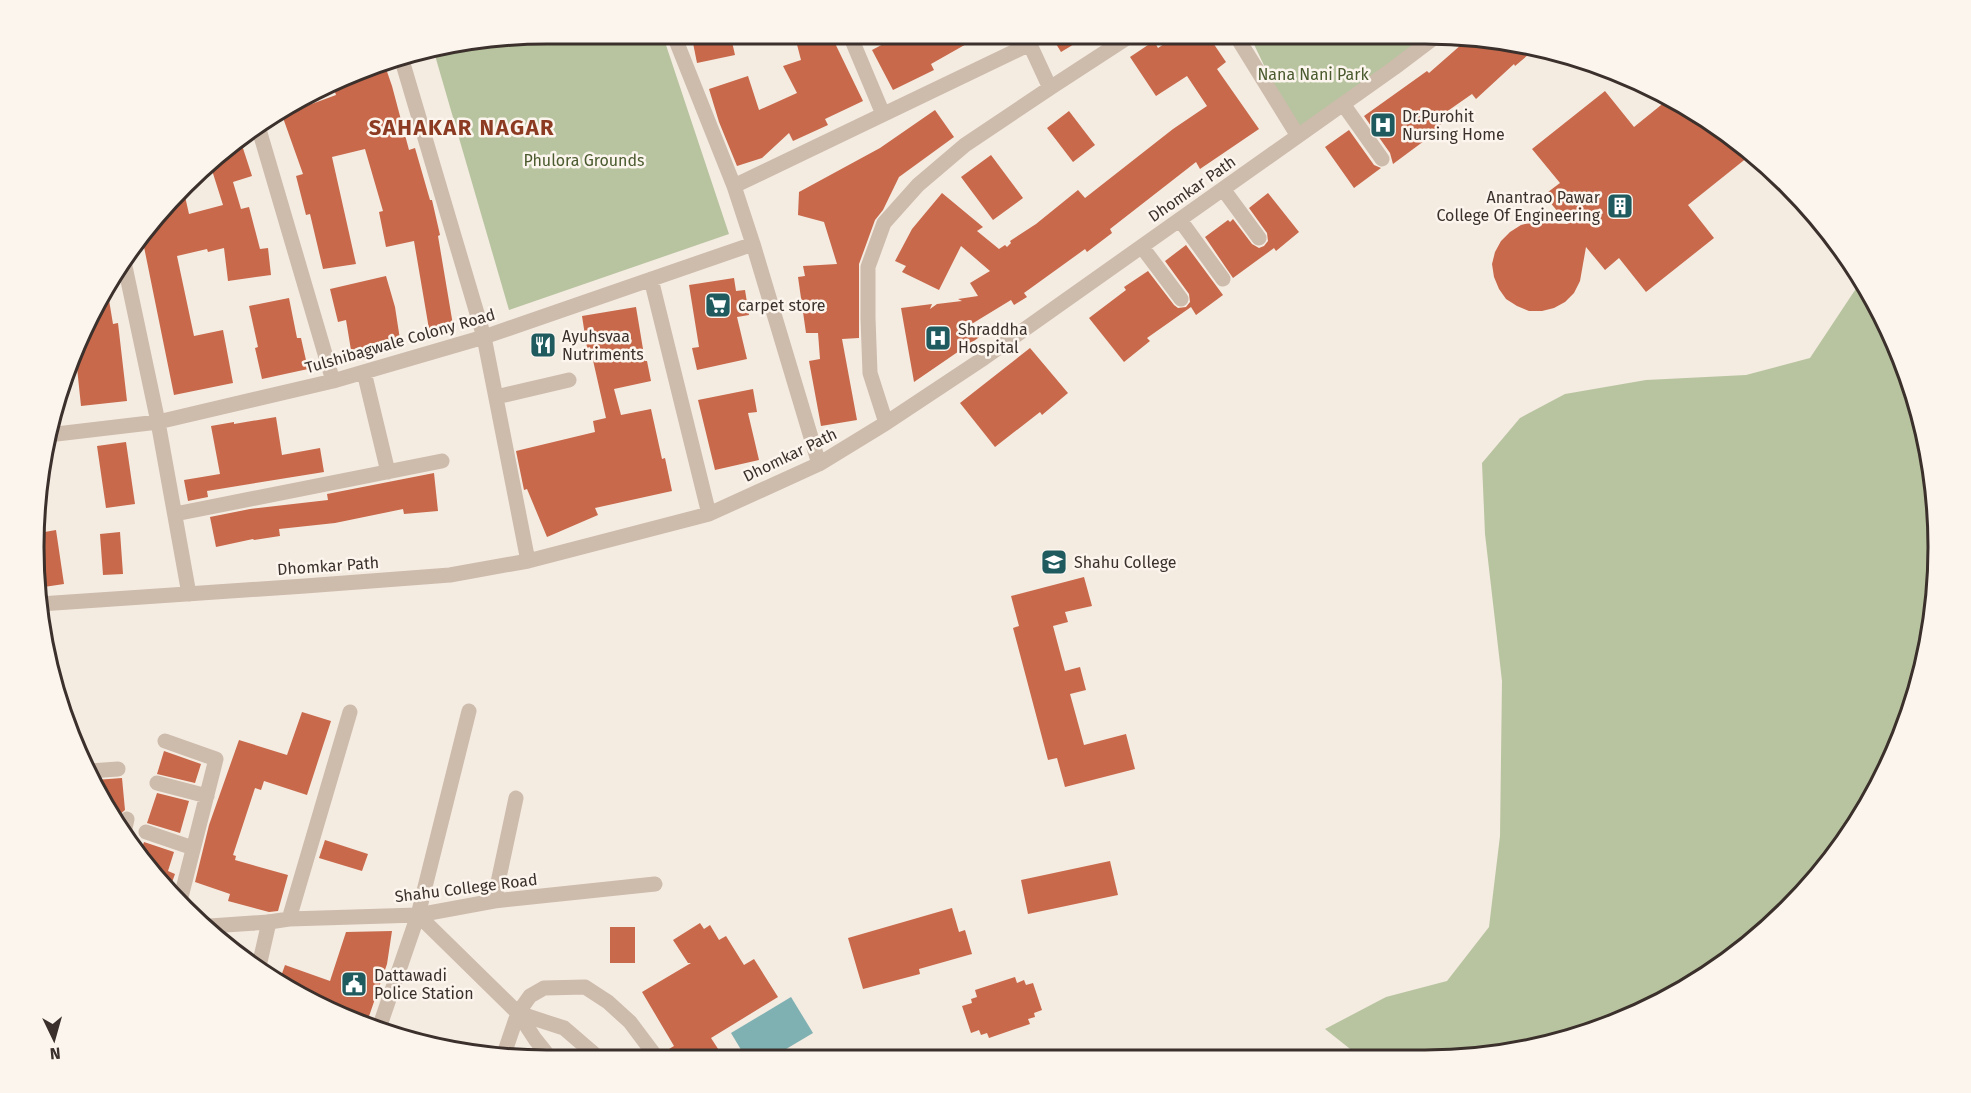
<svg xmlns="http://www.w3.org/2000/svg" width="1971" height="1093" font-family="'Fira Sans',sans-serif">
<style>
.green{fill:#b8c4a0}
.water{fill:#7fb0b2}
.building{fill:#c8694b}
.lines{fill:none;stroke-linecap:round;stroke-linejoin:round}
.minor{stroke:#cdbbac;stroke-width:15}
.tertiary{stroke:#cdbbac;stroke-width:15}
.labels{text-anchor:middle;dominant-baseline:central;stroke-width:5;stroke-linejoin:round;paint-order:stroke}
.park-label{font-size:16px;fill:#4a5a2e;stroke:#fbf5ee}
.poi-label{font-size:16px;fill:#3b302b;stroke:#fbf5ee;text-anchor:start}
.street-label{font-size:16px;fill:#3b302b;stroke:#fbf5ee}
.district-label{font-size:22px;font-weight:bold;letter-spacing:1.5px;fill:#8c3b22;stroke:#fbf5ee}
.rim{fill:none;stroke:#3b302b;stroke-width:3}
</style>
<rect width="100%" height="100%" fill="#f4ebe1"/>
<path class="green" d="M547,33h115l67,201 -220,76 -75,-258z
M1249,34h188l-139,102z
M1861,281l24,39 36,94 16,99 -3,101 -23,98 -42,92 -81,105 -78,65 -120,59 -99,23h-132l-34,-27 61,-32 61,-16 42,-54 11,-91 2,-155 -17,-147 -3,-71 38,-45 45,-24 81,-14 100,-5 64,-17z"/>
<path class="water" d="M791,997l22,36 -42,25h-25l-15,-25z"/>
<path class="building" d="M691,33h39l5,22 -38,8z
M794,33h36l33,68 -38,18 3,6 -35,16 -4,-8 -27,25 -25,8 -18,-44 -10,-33 39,-13 11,34 38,-17 -14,-27 18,-6z
M904,33h20l60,1 -53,30 3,6 -41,20 -21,-40z
M1050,34h41l-30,18z
M1179,34h28l19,28 -9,7 42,60 -59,40 -4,-7 -86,67 2,4 -25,19 -2,-3 -61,44 3,4 -13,8 -3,-5 -41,25 11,11 -67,46 -13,-74 31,-4 -2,5 7,-5 25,-3 -4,-2 20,-3 -8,-13 20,-12 -29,-25 -22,44 -37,-18 4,-6 -11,-5 17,-32 30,-36 41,34 -6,4 22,18 6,-4 2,2 4,-4 -1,-2 26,-17 42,-34 7,8 88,-69 34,-23 -20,-30 -31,20 -26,-39 24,-16 4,7z
M1470,37l65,12 -20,17 -1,-2 -38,35 -4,-5 -33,23 4,6 -22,15 3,3 -31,23 -3,-11 -26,-37 63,-45 2,2z
M383,60l9,26 17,64 6,-2 15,52h2l8,35 -2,1 15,89 -24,4 -15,-88 -28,6 -7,-35 4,-1 -18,-62 -33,8 24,107 -33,5 -13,-55 -4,1 -10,-39 7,-2 -21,-59 54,-20 -3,-9z
M1605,91l29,36 37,-30 11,5 71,51 -65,52 26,33 -68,54 -27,-34 -14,12 -19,-23 -6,34 -6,12 -9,9 -11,6 -12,3h-13l-12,-5 -11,-7 -7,-10 -5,-12 -2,-13 3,-12 6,-11 9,-9 11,-7 12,-3 35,2 -24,-29 16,-12 -28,-34z
M935,110l19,27 -55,40 -16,33 -8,10 -16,44v74l-17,1 15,81 -36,6 -12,-65 11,-2 -2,-26h-12l-8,-56 7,-1 -2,-10 34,-2 -13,-42 -26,-7 1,-23 81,-44z
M1069,111l26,34 -22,17 -26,-34z
M1349,130l25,35 7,3 -27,20 -29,-41z
M239,136l13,40 -19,6 8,27 8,-2 11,42 8,-1 3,27 -43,6 -4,-33 -16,4 -1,-3 -30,7 17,80 29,-6 10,53 -59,12 -32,-158 42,-45 5,22 34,-9 -13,-41 24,-25z
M991,155l32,43 -30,22 -32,-43z
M1268,193l31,39 -23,19 -2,-3 -41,30 -28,-41 23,-17 2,2 3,-3 19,25 7,4 5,-2 4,-5 -1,-8 -18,-25z
M1186,245l37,50 -27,20 -5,-8 -44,31 3,3 -26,21 -35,-44 37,-28 -2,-3 24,-16 26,34 4,3 8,-1 4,-5 -1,-8 -24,-33z
M386,276l9,31 6,39 -49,10 -6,-36 -8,2 -8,-33z
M734,278l2,13 9,-1 4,25 -12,2 10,42 -50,11 -5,-22 7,-1 -10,-62z
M107,288l6,36 5,-1 9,78 -46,5 -5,-48z
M289,298l8,40h4l7,31 -46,10 -7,-31 3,-1 -9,-41z
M636,307l9,54h2l4,20 -37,8 7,26 30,-6 11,50 3,-1 7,33 -77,17 3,7 -51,22 -20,-48 -3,1 -8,-39 79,-19 -2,-11 13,-3 -16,-71 -3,1 -5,-32z
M1030,348l38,45 -26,22 -2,-3 -45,35 -35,-44z
M753,389l4,23 -9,1 11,47 -44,10 -17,-70z
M276,417l6,38 38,-7 4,24 -117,19 1,6 -20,4 -4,-21 36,-6 -9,-48 23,-4v2z
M126,442l9,62 -29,4 -9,-62z
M434,473l4,38 -34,3 -1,-5 -68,14 -56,6 1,7 -26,4 -1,-1 -37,8 -6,-30 40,-8 78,-9 -1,-6z
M56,530l8,54 -27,4 -2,-17 4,-38z
M120,532l3,42 -20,1 -3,-41z
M1084,577l8,29 -27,6 3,10 -15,4 12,45 15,-4 6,23 -16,4 14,51 42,-11 9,35 -70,18 -8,-29 -9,2 -35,-132 6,-2 -8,-30z
M302,712l29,9 -24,74 -43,-14 -3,9 -6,-2 -22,67 3,1 -1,4 53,15 -10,36 -9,1 -41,-11 2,-7 -35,-12 14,-57 30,-85 48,15z
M164,751l37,13 -6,19 -38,-9z
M122,778l3,32 -7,6 -23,-36z
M157,793l32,8 -9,32 -33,-10z
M325,840l43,14 -6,17 -43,-13z
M144,842l30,10 -6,19 7,3 -5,14 -6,-2 -1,1 -3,-2 -20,-32z
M1110,861l8,34 -90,19 -7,-34z
M952,908l7,24 6,-2 7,24 -53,15 1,5 -57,15 -15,-51z
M700,923l4,6 6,-4 9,15 7,-4 18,29 10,-6 24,38 -67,41 13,20h-49l-6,-9 5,-3 -32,-54 49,-29h-3l-15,-23z
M610,927h25v36h-25z
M392,931l-5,33 -21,61 -45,-19 2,-5 -37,-13 -7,-6 6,-17 45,16 16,-49z
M1015,977l2,6 7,-3 2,5 7,-2 9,27 -8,3 1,4 -7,2 2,5 -41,14 -2,-5 -6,2 -2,-5 -8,3 -9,-27 10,-3 -1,-4 6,-2 -2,-7z"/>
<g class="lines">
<path class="minor" d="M673,33l61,153 19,58 66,220
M849,33l34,81
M1235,34l63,102
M401,57l83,280 44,224
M1050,88l83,-54
M1343,104l39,55
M258,126l75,255
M734,186l296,-142
M1223,189l36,49
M1180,220l43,59
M1142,247l39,52
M123,257l35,165 31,172
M651,279l58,235
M364,372l24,100
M496,397l73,-17
M886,423l-16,-50 -2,-55v-51l16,-44 34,-38 47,-40 85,-57 -25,-54
M48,435l110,-13 175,-41 151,-44 269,-93
M175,514l267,-53
M40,604l265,-18 145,-11 78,-14 181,-47 110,-50 67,-41 98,-65 410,-290 45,-34
M165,741l51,18 -36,142
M90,771l28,-2
M157,783l50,13
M125,828l2,-9
M146,832l47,16
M494,901l22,-103
M418,915l100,98 17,26 16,20
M289,919l61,-207
M269,922l20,-3 129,-4 76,-14 161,-17
M518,1013l46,15 36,31
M378,1031l40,-116 51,-204
M503,1057l15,-44 12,-17 14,-8 41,-1 23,15 22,20 27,36"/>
<path class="tertiary" d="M210,926l59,-4 -10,44"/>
</g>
<defs>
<symbol id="hospital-square" viewBox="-11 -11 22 22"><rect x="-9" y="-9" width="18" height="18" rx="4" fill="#1f5a5e" stroke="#fbf5ee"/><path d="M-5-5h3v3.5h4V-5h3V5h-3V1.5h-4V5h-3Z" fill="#fff"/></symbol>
<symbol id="building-square" viewBox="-11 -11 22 22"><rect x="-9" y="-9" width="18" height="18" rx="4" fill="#1f5a5e" stroke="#fbf5ee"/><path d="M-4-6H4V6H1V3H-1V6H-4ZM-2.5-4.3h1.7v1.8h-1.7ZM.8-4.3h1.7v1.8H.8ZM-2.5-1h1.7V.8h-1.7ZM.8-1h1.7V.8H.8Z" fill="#fff"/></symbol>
<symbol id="supermarket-square" viewBox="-11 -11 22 22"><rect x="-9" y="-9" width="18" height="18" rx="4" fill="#1f5a5e" stroke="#fbf5ee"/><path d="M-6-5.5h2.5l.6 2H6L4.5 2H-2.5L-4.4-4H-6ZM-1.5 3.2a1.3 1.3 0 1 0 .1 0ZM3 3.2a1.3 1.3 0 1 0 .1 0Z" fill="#fff"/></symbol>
<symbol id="restaurant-square" viewBox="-11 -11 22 22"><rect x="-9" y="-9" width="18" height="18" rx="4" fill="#1f5a5e" stroke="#fbf5ee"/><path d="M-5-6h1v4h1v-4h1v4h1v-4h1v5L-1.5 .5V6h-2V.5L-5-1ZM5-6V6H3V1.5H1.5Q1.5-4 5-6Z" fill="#fff"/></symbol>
<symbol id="university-square" viewBox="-11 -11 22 22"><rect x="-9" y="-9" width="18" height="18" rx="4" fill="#1f5a5e" stroke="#fbf5ee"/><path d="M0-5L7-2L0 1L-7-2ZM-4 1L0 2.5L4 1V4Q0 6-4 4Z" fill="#fff"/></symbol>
<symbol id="civic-square" viewBox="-11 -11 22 22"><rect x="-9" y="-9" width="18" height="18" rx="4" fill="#1f5a5e" stroke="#fbf5ee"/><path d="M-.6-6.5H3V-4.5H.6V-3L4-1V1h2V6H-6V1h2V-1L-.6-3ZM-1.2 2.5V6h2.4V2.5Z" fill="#fff"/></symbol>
</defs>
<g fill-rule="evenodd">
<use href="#hospital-square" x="1368" y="110" width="30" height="30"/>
<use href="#building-square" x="1605" y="191" width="30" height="30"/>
<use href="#supermarket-square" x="703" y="290" width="30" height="30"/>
<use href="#hospital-square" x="923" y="323" width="30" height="30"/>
<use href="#restaurant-square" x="528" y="330" width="30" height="30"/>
<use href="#university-square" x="1039" y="547" width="30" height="30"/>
<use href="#civic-square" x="339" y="969" width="30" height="30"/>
</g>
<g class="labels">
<g class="park-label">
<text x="1313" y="74">Nana Nani Park</text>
<text x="584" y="160">Phulora Grounds</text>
</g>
<g class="poi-label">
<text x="1402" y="116">Dr.Purohit<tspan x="1402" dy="18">Nursing Home</tspan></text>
<text x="1600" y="197" text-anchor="end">Anantrao Pawar<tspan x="1600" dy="18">College Of Engineering</tspan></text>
<text x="738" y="305">carpet store</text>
<text x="958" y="329">Shraddha<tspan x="958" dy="18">Hospital</tspan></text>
<text x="562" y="336">Ayuhsvaa<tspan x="562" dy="18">Nutriments</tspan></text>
<text x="1074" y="562">Shahu College</text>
<text x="374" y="975">Dattawadi<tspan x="374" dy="18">Police Station</tspan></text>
</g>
<g class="street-label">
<text transform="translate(1192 189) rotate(-35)">Dhomkar Path</text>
<text transform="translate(400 341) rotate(-16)">Tulshibagwale Colony Road</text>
<text transform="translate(790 455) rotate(-26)">Dhomkar Path</text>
<text transform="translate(328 566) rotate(-4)">Dhomkar Path</text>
<text transform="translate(466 888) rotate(-7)">Shahu College Road</text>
</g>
<g class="district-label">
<text x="462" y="127">SAHAKAR NAGAR</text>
</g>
</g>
<path d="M0 0H1971V1093H0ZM547 44H1425A503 503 0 0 1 1928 547V547A503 503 0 0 1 1425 1050H547A503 503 0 0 1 44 547V547A503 503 0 0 1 547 44Z" fill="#fbf5ee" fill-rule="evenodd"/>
<path class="rim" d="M547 44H1425A503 503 0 0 1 1928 547V547A503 503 0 0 1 1425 1050H547A503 503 0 0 1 44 547V547A503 503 0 0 1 547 44Z"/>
<g transform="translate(54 1039) rotate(175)" stroke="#fbf5ee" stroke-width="4.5" paint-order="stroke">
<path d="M0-4.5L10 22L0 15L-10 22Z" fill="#3b302b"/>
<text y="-9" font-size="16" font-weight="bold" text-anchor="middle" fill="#3b302b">N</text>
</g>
</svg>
